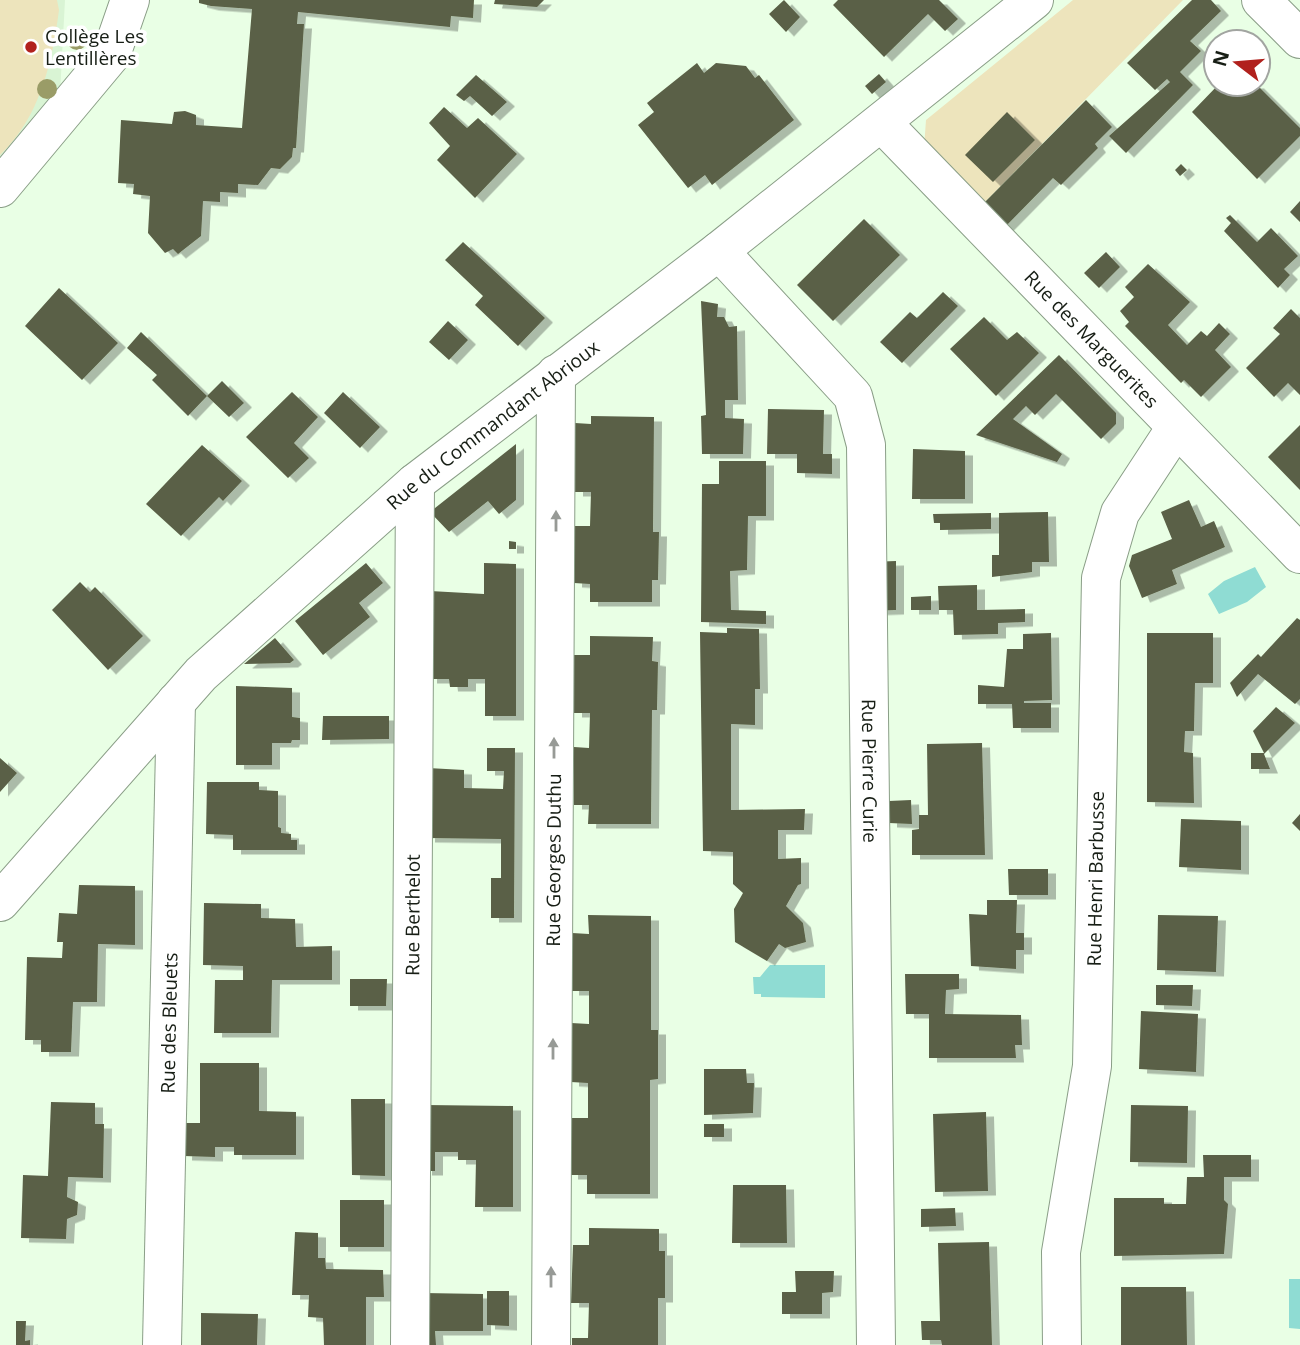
<svg xmlns="http://www.w3.org/2000/svg" width="1300" height="1345" font-family="'Open Sans',sans-serif">
<style>
.built{fill:#d9f4d4}
.green{fill:#ede4bc}
.water{fill:#8fdcd3}
.building{fill:#5a6046;filter:url(#shadow)}
.lines{fill:none;stroke-linecap:round;stroke-linejoin:round}
.street-casing{stroke:#8a9e87;stroke-width:40}
.street{stroke:#fff;stroke-width:38}
.tree{fill:#9a9c67}
.oneway{fill:#979a96}
.poi-dot{fill:#b1211d;stroke:#fff;stroke-width:2.5}
.labels{text-anchor:middle;dominant-baseline:central;stroke-width:7;stroke-linejoin:round;paint-order:stroke}
.poi-label{font-size:19px;fill:#171e15;stroke:#fff;text-anchor:start}
.street-label{font-size:19px;fill:#171e15;stroke:#fff}
</style>
<defs>
<filter id="shadow"><feDropShadow dx="8" dy="4.5" stdDeviation="0" flood-color="#0004"/></filter>
</defs>
<rect width="100%" height="100%" fill="#e9ffe5"/>
<path class="built" d="M0,0h65l-5,94 -60,69z"/>
<path class="green" d="M0,0h57l2,10c-7,53 -19,107 -59,145z
M1073,0h110l-201,205 -58,-57 2,-28z"/>
<path class="water" d="M1255,567l11,20 -19,15 -28,12 -11,-20 16,-13z
M770,965h55v33l-64,-1v-3h-7l-1,-17h7z
M1289,1279h11v50l-11,-1z"/>
<path class="building" d="M199,0h275l-1,18 -22,-2 -1,11 -152,-15 -1,12h7l-8,124h-3l-1,9 -12,12 -9,-1 -13,17 -20,-1v9l-18,-1v10l-17,-1 -2,35 -23,18 -5,-5 -8,4 -17,-20 2,-37 -17,-2 1,-10 -16,-1 3,-63 51,4 2,-12 11,-1 11,4v10l46,3 10,-119 -41,-3 -12,-3z
M495,0h49l-7,7 -43,-3z
M784,0l16,17 -14,15 -17,-18z
M838,0h101l19,19 -13,12 -17,-17 -44,43 -51,-52z
M1192,0h19l10,11 -31,30 11,10 -21,21 13,13 -67,68 -17,-17 61,-54 -3,-3 -12,11 -28,-27z
M697,63l7,10 12,-10 30,3 9,12 4,-3 35,45 -82,65 -7,-10 -17,13 -50,-63 16,-13 -7,-9z
M879,74l7,8 -14,12 -7,-8z
M476,75l31,27 -15,14 -22,-20 -6,5 -8,-6z
M1219,84h37l44,44v8l-43,43 -65,-67z
M1086,100l26,27 -17,17 3,4 -37,37 -8,-7 -49,50 -22,-23z
M444,107l23,21 11,-10 39,36 -42,44 -38,-38 13,-14 -21,-23z
M1007,112l28,28 -42,42 -28,-27z
M1181,164l6,6 -7,6 -5,-6z
M1300,201v21l-10,-10z
M1230,215l27,27 14,-14 27,28 -14,13 6,6 -12,13 -54,-57 7,-8 -5,-5z
M864,219l36,36 -67,66 -36,-36z
M463,242l82,76 -27,28 -43,-41 8,-9 -38,-36z
M1106,252l14,15 -21,21 -15,-15z
M1148,264l42,38 -22,23 19,20 14,-14 6,5 12,-13 11,11 -15,16 16,17 -30,30 -17,-17 -3,3 -56,-57 4,-4 -9,-11 14,-14 -9,-10z
M59,288l59,55 -36,37 -57,-54z
M943,292l15,14 -56,57 -22,-21 30,-30 7,6z
M701,301l17,3 -1,13h7l5,10 8,-1 1,74h-13v18l19,1 -1,35h-41l-1,-38 5,-1z
M1291,309l9,9v77l-12,-12 -14,14 -28,-29 34,-34 -7,-6z
M984,317l23,23 10,-8 22,21 -43,43 -46,-47z
M448,321l20,19 -19,20 -20,-18z
M141,332l66,64 -19,20 -36,-36 5,-5 -30,-27z
M1059,355l57,58v11l-15,15 -45,-45 -21,21 -9,-9 -13,13 49,35 -5,8 -81,-27z
M222,381l22,22 -15,14 -22,-21z
M292,392l26,25 -24,26 15,15 -21,20 -42,-41z
M343,392l37,35 -20,21 -36,-35z
M768,409l56,1 -1,44h9v20l-35,-1v-19h-30z
M591,416l63,1 -1,115h6l-1,48h-6v22h-62v-18l-16,-1 1,-57h15l1,-34h-16v-69l16,1z
M1300,425v65l-32,-33z
M516,444v56l-17,14 -11,-13 -39,31 -19,-20z
M202,445l40,36 -19,20 -4,-4 -38,39 -35,-32z
M913,449l52,2v48h-53z
M719,461h47v55h-18l-1,54 -17,1 1,39 35,1v13l-65,-2 1,-138h17z
M1189,500l12,27 13,-6 11,26 -53,23 5,14 -35,14 -13,-32 3,-11 40,-16 -11,-27z
M1048,512l1,50h-17v10l-40,5v-22h7v-42z
M991,513v16l-51,1v-7h-6l-1,-9z
M509,541l7,1v7h-7z
M896,561v49l-26,1v-49z
M366,563l17,20 -24,20 11,14 -47,38 -28,-34z
M484,563l32,1v152h-31v-37h-17v8h-18l-1,-8h-20l1,-88 54,3z
M80,582l10,10 5,-5 48,49 -35,34 -56,-60z
M977,585v25l48,-1v13l-27,1v11l-44,1 -1,-25h-14l-1,-24z
M931,596v14h-20v-13z
M1297,618l3,2v79l-5,5 -37,-30 -21,23 -7,-14 28,-29 3,3z
M727,628l32,1 1,60h-5v36l-24,-1v86l74,-1 -1,21h-26v29l23,-1v26l-3,1 -12,21 17,17 3,19 -21,6 -6,-4 -12,17 -32,-19 -1,-33 9,-16 -10,-9v-32l-30,-1 -3,-219 27,1z
M1051,633l1,67 -28,1v2h27v25h-38l-1,-24h-34v-19l26,2 3,-38h16v-15z
M1147,633h66v50h-18l-1,48h-9l-1,21 9,1 1,50 -47,-1z
M590,636l63,1 -1,24 6,1 -1,48h-5l-1,114h-63l1,-19h-15v-58l15,1 1,-35h-16v-58h16z
M275,638l19,22 -4,3 -46,1z
M236,686l56,2v29l8,1v22h-8l-1,3h-19v22h-36z
M1276,707l19,16 -31,31 6,15h-19v-16h13l-11,-22z
M323,716h66v23l-67,1z
M982,743l3,112h-73v-25l7,-1v-14h9l-1,-71z
M487,748h28l-1,170h-23v-40h10v-39l-74,-1 1,-70 36,2v18l39,1 1,-18h-17z
M0,758l17,15 -17,19z
M207,782h52v8l19,1v36l3,1v5l10,1v6h6v10h-64v-15l-27,-1z
M911,800l1,24 -23,-1v-22z
M1300,814v17l-8,-8z
M1181,819l60,2v49l-62,-3z
M1008,869h40v26h-39z
M79,885l56,1v59l-37,-1 -1,58h-24l-2,50h-30v-12h-16l2,-83 35,1 1,-16h-6l2,-29 18,1z
M987,900h30l-1,33h8v17h-8v19l-45,-3 -2,-52 18,1z
M204,903l57,1v14l34,1 1,28 36,-1v34h-60l-1,53h-57l1,-53h28v-14l-40,-1z
M588,915l63,1v114h7v49l-8,1v114h-63v-19h-17l1,-57h17v-35l-17,-1v-59l18,1v-33h-18l1,-58 17,1z
M1158,915l60,1 -2,56 -59,-2z
M905,974h54v15l-13,1 -1,24 76,1 1,30h-7l1,13h-87v-44h-23z
M350,979h37l-1,27h-36z
M1156,985h37l-1,21 -36,-1z
M1141,1011l57,3 -2,58 -57,-3z
M200,1063h59v48l37,1v43h-62v-8h-19v10l-31,-1 1,-33h15z
M704,1069h42l1,14h7l-1,30 -49,2z
M351,1099h34v77l-33,-1z
M51,1102l44,1v21h9l-1,54 -35,-1 -1,20 11,5 -1,13 -10,4 -1,20 -45,-1 2,-63 25,1z
M425,1105l88,1v101h-38l1,-47h-18v-8h-23v19h-11z
M1131,1105l57,1 -1,57 -57,-1z
M986,1112l2,79 -53,1 -2,-78z
M704,1124h20v13h-20z
M1203,1155h48v22h-27v23l4,4 -4,50 -110,2v-58h50v6h22l1,-27h17z
M733,1185h53l1,58h-55z
M340,1200h44v47h-44z
M955,1208l1,18 -35,1v-18z
M589,1228l70,1v22h6v47h-7v47h-86v-7h16l1,-35h-18l2,-58h16z
M295,1232l23,1v25h7l1,11 57,1 1,27h-18v48h-42l-1,-27 -15,-1 1,-22h-17z
M989,1242l3,103h-50l-1,-5h-19l-1,-19h19l-2,-78z
M795,1271h39l-1,21 -11,1v21h-40v-22h14z
M1121,1287h65l1,58h-66z
M487,1291h22v35l-22,-1z
M423,1293l60,1v37h-48l1,14h-13z
M201,1313l57,1 -1,31h-56z
M16,1321h10l-1,20 5,-1v5h-14z"/>
<g class="lines">
<defs>
<g id="street">
<path d="M1261,0l39,39"/>
<path id="s1" d="M882,123l418,431"/>
<path d="M0,188l111,-133 19,-55"/>
<path id="s2" d="M719,251l134,145 13,49 10,900"/>
<path id="s3" d="M0,902l201,-228 214,-191 304,-232 315,-251"/>
<path id="s4" d="M162,1345l14,-643"/>
<path id="s5" d="M410,1345l5,-862"/>
<path id="s6" d="M551,1345l5,-971"/>
<path id="s7" d="M1062,1345l-1,-93 31,-186 9,-488 19,-65 55,-84"/>
</g>
</defs>
<use href="#street" class="street-casing"/>
<use href="#street" class="street"/>
</g>
<g class="tree">
<circle cx="77" cy="40" r="10"/>
<circle cx="47" cy="89" r="10"/>
</g>
<defs><path id="oneway-solid" d="M-6-.8H1V-3.2L6.5 0L1 3.2V.8H-6Z" transform="scale(1.75)"/></defs>
<g class="oneway">
<use href="#oneway-solid" transform="translate(556 521) rotate(-90)"/>
<use href="#oneway-solid" transform="translate(554 748) rotate(-90)"/>
<use href="#oneway-solid" transform="translate(553 1049) rotate(-90)"/>
<use href="#oneway-solid" transform="translate(551 1277) rotate(-90)"/>
</g>
<circle class="poi-dot" cx="31" cy="47" r="7"/>
<g class="labels">
<g class="poi-label">
<text x="45" y="36">Collège Les<tspan x="45" dy="22">Lentillères</tspan></text>
</g>
<g class="street-label">
<text stroke="none"><textPath href="#s1" startOffset="301">Rue des Marguerites</textPath></text>
<text stroke="none"><textPath href="#s3" startOffset="688">Rue du Commandant Abrioux</textPath></text>
<text stroke="none"><textPath href="#s2" startOffset="574">Rue Pierre Curie</textPath></text>
<text stroke="none"><textPath href="#s6" startOffset="485">Rue Georges Duthu</textPath></text>
<text stroke="none"><textPath href="#s7" startOffset="469">Rue Henri Barbusse</textPath></text>
<text stroke="none"><textPath href="#s5" startOffset="430">Rue Berthelot</textPath></text>
<text stroke="none"><textPath href="#s4" startOffset="322">Rue des Bleuets</textPath></text>
</g>
</g>
<g transform="translate(1237 63) rotate(286)"><circle r="33" fill="#ffffff" stroke="#a2a5a1" stroke-width="2"/>
<path d="M0-5L12 26L0 18L-12 26Z" fill="#b1211d"/>
<text y="-10" font-size="19" font-weight="bold" text-anchor="middle" fill="#171e15">N</text>
</g>
</svg>
